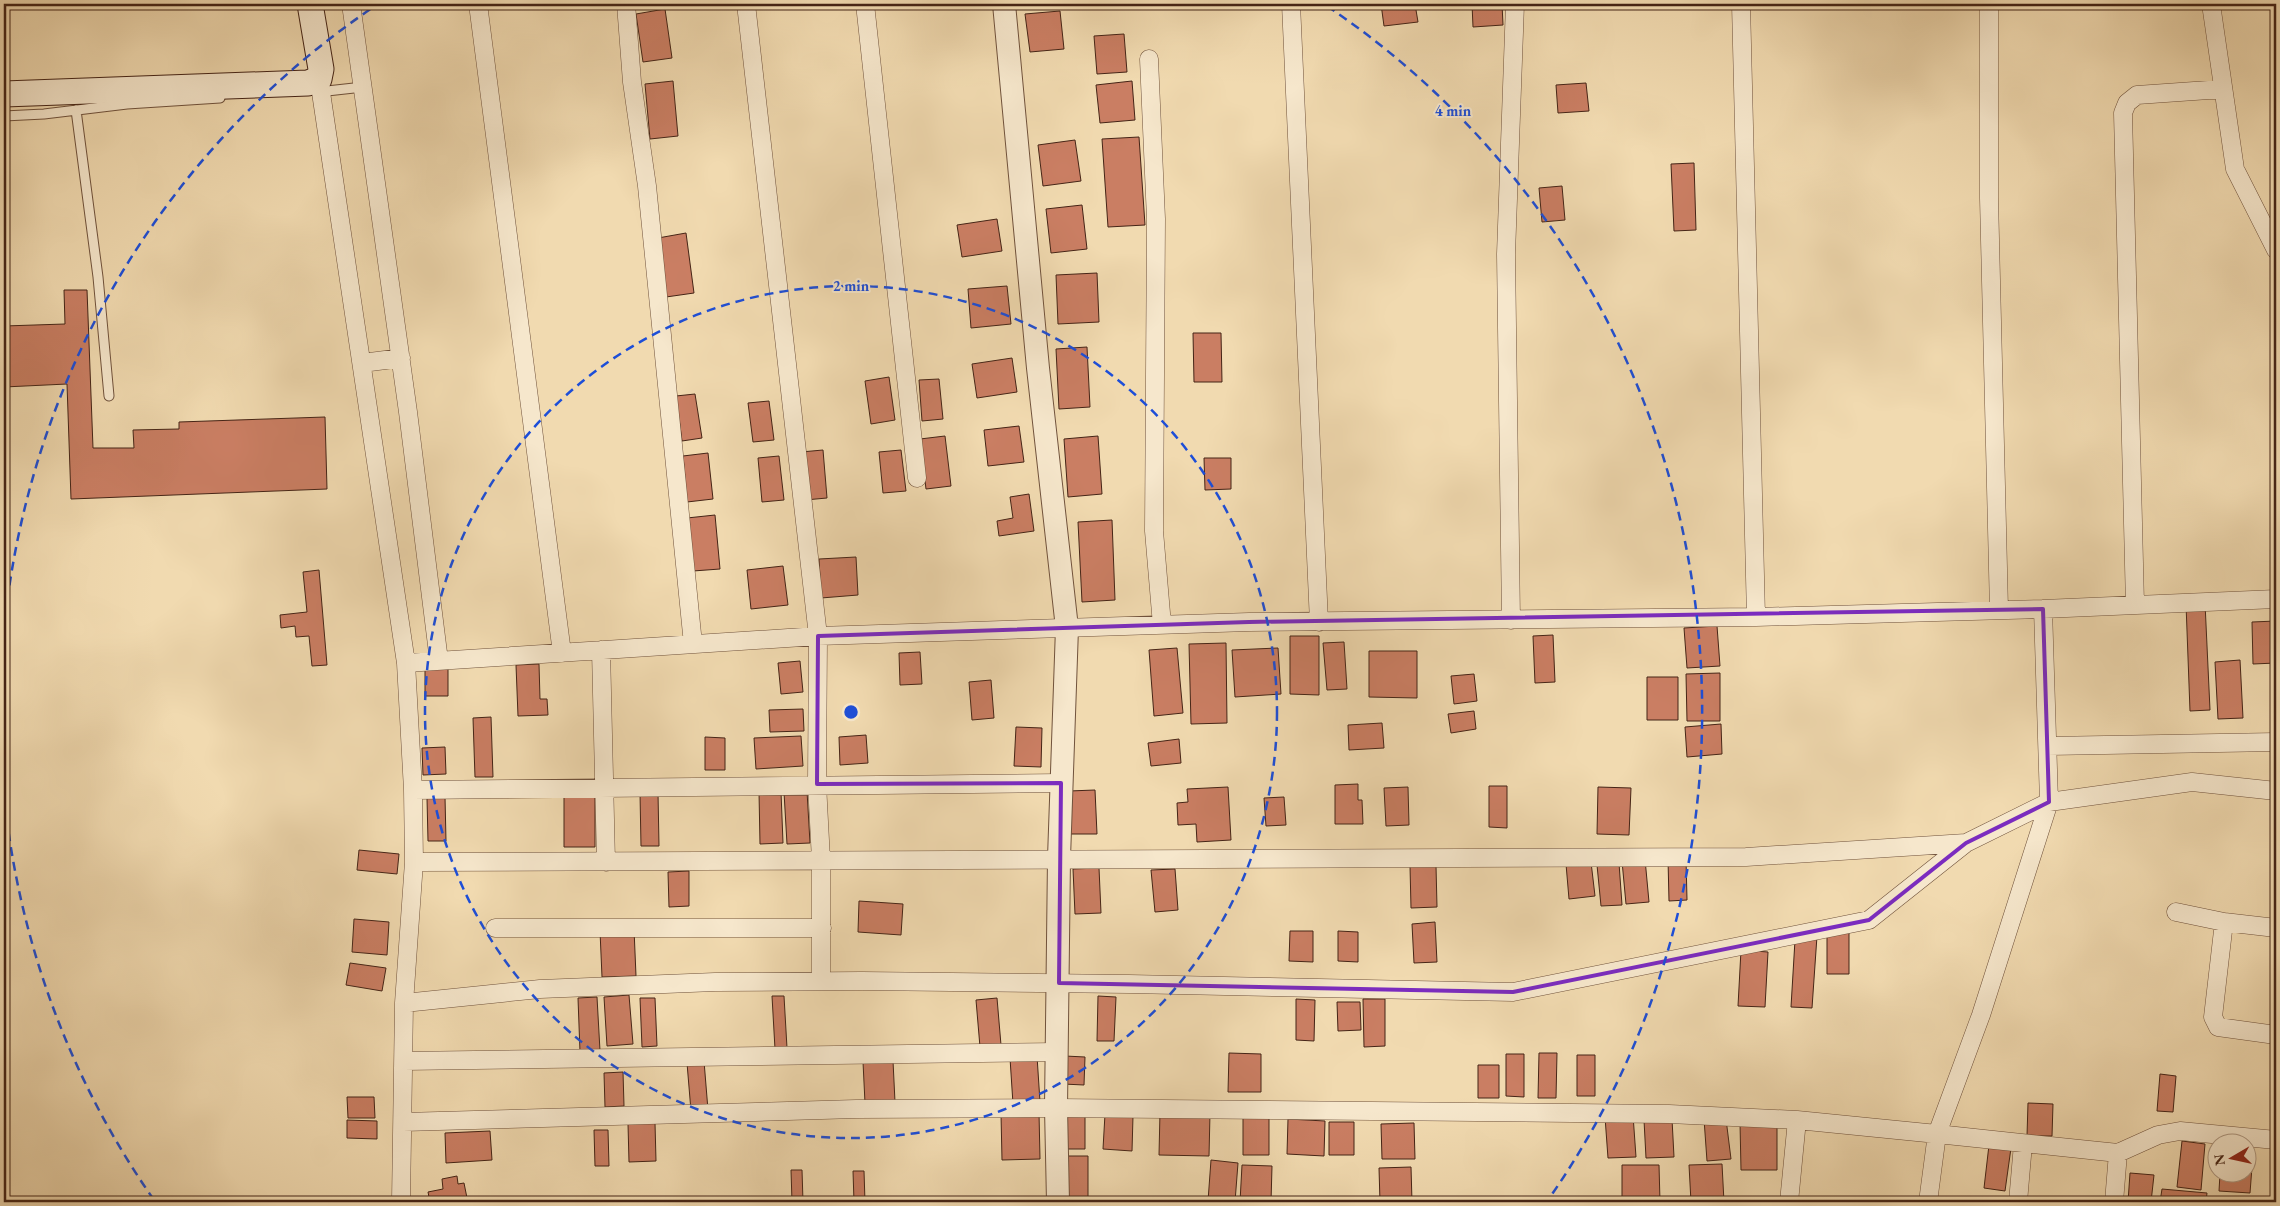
<svg xmlns="http://www.w3.org/2000/svg" width="2280" height="1206" font-family="'EB Garamond',serif">
<style>
.building{fill:#ca7e63;stroke:#452416}
.lines{fill:none;stroke-linecap:round;stroke-linejoin:round}
.service-casing{stroke:#70523c;stroke-width:11}
.minor-casing{stroke:#70523c;stroke-width:19}
.tertiary-casing{stroke:#70523c;stroke-width:24}
.secondary-casing{stroke:#452416;stroke-width:27}
.service{stroke:#f6e7cc;stroke-width:9}
.minor{stroke:#f6e7cc;stroke-width:18}
.tertiary{stroke:#f6e7cc;stroke-width:22}
.secondary{stroke:#f6e7cc;stroke-width:25}
.marked{fill:none;stroke:#7b2cbf;stroke-width:4;stroke-linejoin:round}
.ring{fill:none;stroke:#1d4ed8;stroke-width:2.5;stroke-dasharray:9 6}
.centre{fill:#1d4ed8;stroke:#f6e7cc;stroke-width:2.5}
.ring-label{font-size:15px;text-anchor:middle;font-weight:bold;fill:#1d4ed8;stroke:#f6e7cc;stroke-width:4;stroke-linejoin:round;paint-order:stroke}
</style>
<rect width="100%" height="100%" fill="#f1dab0"/>
<filter id="stains"><feTurbulence type="fractalNoise" baseFrequency=".004" numOctaves="4"/><feColorMatrix values="0 0 0 0 .2 0 0 0 0 .09 0 0 0 0 .02 0 0 0 .5 -.17"/></filter>
<radialGradient id="worn" r=".72"><stop offset=".6" stop-color="#630" stop-opacity="0"/><stop offset="1" stop-color="#630" stop-opacity=".3"/></radialGradient>
<path class="building" d="M1381,4h34l3,18 -34,4z
M1472,4h30l1,21 -30,2z
M665,9l7,49 -29,4 -7,-48z
M1060,11l4,38 -34,3 -5,-38z
M1124,34l3,38 -30,2 -3,-38z
M673,81l5,55 -28,3 -5,-55z
M1132,81l3,39 -35,3 -4,-38z
M1586,83l3,28 -31,2 -2,-28z
M1139,137l6,88 -37,2 -6,-88z
M1075,140l6,41 -38,5 -5,-41z
M1694,163l2,67 -22,1 -3,-67z
M1562,186l3,34 -23,2 -3,-34z
M1082,205l5,44 -36,4 -5,-44z
M997,219l5,32 -40,6 -5,-32z
M686,233l8,60 -28,4 -8,-59z
M1097,273l2,49 -41,2 -2,-49z
M1007,286l4,38 -40,4 -3,-39z
M64,290h23l6,158h41l-1,-18 46,-1v-7l146,-5 2,72 -256,10 -4,-115 -63,3v-61l61,-2z
M1193,333h28l1,49h-28z
M1087,347l3,60 -31,2 -3,-60z
M1012,358l5,34 -40,6 -5,-34z
M889,377l6,43 -24,4 -6,-43z
M939,379l4,40 -21,2 -3,-41z
M695,394l7,44 -20,3 -6,-45z
M769,401l5,39 -21,2 -5,-39z
M1019,426l5,36 -36,4 -4,-36z
M945,436l6,50 -25,3 -6,-50z
M1098,436l4,58 -34,3 -4,-58z
M823,450l4,48 -22,2 -4,-48z
M901,450l5,41 -23,2 -4,-41z
M708,453l5,46 -26,3 -4,-46z
M779,456l5,44 -22,2 -4,-44z
M1204,458h27v31l-26,1z
M1029,494l5,37 -35,5 -2,-15 16,-3 -3,-21z
M715,515l5,54 -27,2 -6,-53z
M1112,520l3,80 -33,2 -4,-80z
M856,557l2,38 -37,3 -2,-39z
M783,566l5,39 -37,4 -4,-39z
M319,570l8,95 -15,1 -3,-30 -13,1 -1,-11 -14,2 -1,-13 27,-3 -4,-40z
M2205,603l5,107 -20,1 -4,-107z
M2276,621v42l-23,1 -1,-42z
M1717,626l3,40 -33,2 -3,-40z
M1553,635l2,47 -20,1 -2,-47z
M1290,636h29v59l-29,-1z
M1344,642l3,47 -20,1 -4,-47z
M1226,643l1,80 -36,1 -2,-80z
M1177,648l6,65 -29,3 -5,-66z
M1278,648l3,46 -46,3 -3,-47z
M1369,651h48v47l-48,-1z
M920,652l2,32 -22,1 -1,-32z
M2240,660l3,58 -25,1 -3,-57z
M800,661l3,31 -22,2 -3,-31z
M539,664l1,35h7l1,16 -30,1 -2,-51z
M425,669h23v27h-23z
M1720,673v48h-33l-1,-47z
M1474,674l3,27 -23,3 -3,-28z
M1647,677h31v43h-31z
M991,680l3,38 -22,2 -3,-38z
M803,709l1,22 -34,1 -1,-22z
M1474,711l2,18 -25,4 -3,-19z
M491,717l2,60h-18l-2,-59z
M1382,723l2,25 -35,2 -1,-25z
M1721,724l1,30 -35,3 -2,-30z
M1016,727l26,1 -1,39 -27,-1z
M866,735l2,28 -28,2 -1,-28z
M801,736l2,30 -47,3 -2,-31z
M705,737l20,1v32h-20z
M1179,739l2,24 -30,3 -3,-23z
M445,747l1,27 -23,1 -1,-27z
M1358,784v16h4l1,24h-28v-39z
M1489,786h18v42l-18,-1z
M1228,787l3,53 -34,2 -1,-18 -18,1 -1,-22 11,-1 -1,-13z
M1408,787l1,38 -23,1 -2,-38z
M1598,787l33,1 -2,47 -32,-1z
M1095,790l2,44h-27l-1,-43z
M564,791h31v56h-31z
M807,791l3,52 -23,1 -3,-52z
M759,792h22l2,51 -23,1z
M640,793h18l1,53h-18z
M445,797l1,44h-18l-1,-43z
M1284,797l2,28 -20,1 -2,-28z
M359,850l40,4 -2,20 -40,-4z
M1645,859l4,43 -23,2 -4,-43z
M1668,859h18l1,41 -18,1z
M1591,862l4,34 -26,3 -3,-35z
M1619,863l3,42 -21,1 -4,-41z
M1410,866h26l1,41 -26,1z
M1099,868l2,45 -26,1 -2,-45z
M1175,869l3,41 -23,2 -4,-42z
M689,871v35l-20,1 -1,-35z
M859,901l44,3 -2,31 -43,-3z
M354,919l35,3 -2,33 -35,-3z
M1435,922l2,40 -23,1 -2,-39z
M634,929l2,47 -34,1 -2,-46z
M1849,929v45h-22v-40z
M1290,931h23v31l-24,-1z
M1338,931l20,1v30l-20,-1z
M1817,936l-5,72 -21,-1 4,-67z
M1741,950l27,2 -3,55 -27,-1z
M350,963l36,5 -4,23 -36,-6z
M629,995l4,49 -26,2 -3,-49z
M772,996h12l3,52 -12,1z
M1098,996l18,1 -2,44h-17z
M597,997l3,54 -20,1 -2,-54z
M640,998h15l2,48 -15,1z
M997,998l4,47 -21,2 -4,-47z
M1296,999l19,1 -1,41 -18,-1z
M1363,999h22v47l-21,1z
M1337,1002h23l1,28 -23,1z
M1229,1053l32,1v38h-33z
M1539,1053h18l-1,45h-18z
M1506,1054h18v43l-18,-1z
M1577,1055h18v41h-18z
M1037,1056l3,46 -27,2 -3,-46z
M1065,1056l20,1 -1,28 -21,-1z
M704,1061l4,49 -17,1 -4,-48z
M893,1061l2,41 -30,1 -2,-41z
M1478,1065h21v33h-21z
M623,1072l1,34 -19,1 -1,-34z
M2160,1074l16,2 -3,36 -16,-1z
M347,1097h27l1,21h-27z
M2028,1103l25,1 -1,32h-25z
M1160,1112l50,1 -1,43 -50,-1z
M1039,1113l1,46 -38,1 -1,-46z
M1063,1114l22,1v34h-22z
M1105,1114l28,2 -1,35 -29,-2z
M1243,1115h26v40h-26z
M1633,1115l3,42 -28,1 -3,-41z
M1288,1119l37,2 -1,35 -37,-2z
M1672,1119l2,38 -28,1 -2,-38z
M1704,1119h22l5,40 -24,2z
M347,1120l30,1v18l-30,-1z
M1329,1122h25v33h-25z
M655,1123l1,38 -27,1 -1,-38z
M1414,1123l1,36h-33l-1,-35z
M1740,1123h37v47h-36z
M594,1130h14l1,36h-14z
M490,1131l2,29 -46,3 -1,-30z
M2182,1141l23,3 -4,46 -24,-3z
M1989,1145l22,3 -6,43 -21,-3z
M2248,1153l5,1 -3,39 -31,-2 1,-17h28z
M1064,1156h24v44h-24z
M1211,1160l27,3 -3,39 -27,-1z
M1722,1164l2,38h-33l-2,-37z
M1242,1165l30,1 -1,36h-31z
M1622,1165h37l1,37h-38z
M1411,1167l1,35h-32l-1,-34z
M791,1170h11l1,32h-11z
M853,1171h11l1,31h-11z
M2130,1173l24,2 -3,27h-23z
M457,1176l1,8 6,-1 3,15 -37,4 -2,-10 15,-3 -1,-10z
M2162,1189l45,4 -1,9h-46z
M2245,1199l18,2v1h-19z"/>
<g class="lines">
<defs>
<path id="service" d="M318,92l45,-5
M76,110l22,167 11,119
M4,116l40,-2 83,-10 93,-6"/>
<path id="minor" d="M351,4l57,408 31,249
M478,4l84,649
M626,4l6,78 15,104 46,458
M746,4l72,632 -1,148 4,76v121
M865,4l52,474
M1291,4l28,618
M1741,4l15,613
M1989,4v194l10,412
M2211,4l24,165 41,81
M1149,59l7,160 -2,312 8,94
M319,79l87,584 7,127 1,72 -10,141 -3,199
M362,363l39,-5
M2135,605l-12,-492 4,-10 10,-8 86,-6
M2043,609l233,-10
M1511,620l-5,-366 9,-250
M601,650l5,212
M406,663l412,-27 431,-14 507,-5 287,-8 6,193 -83,41 -220,14 -1332,5
M2048,746l228,-4
M413,790l648,-7
M2176,912l48,10 52,6
M2224,922l-11,95 5,10 58,8
M495,928h327
M404,1003l136,-14 175,-7 147,-1 267,3 384,8 356,-72 97,-77
M404,1061l653,-9
M403,1122l453,-13 200,-1 613,6 128,6
M1789,1202l8,-82 140,14 44,-119 68,-213 143,-20 84,9
M1928,1202l9,-68 181,19
M2018,1202l5,-58
M2114,1202l4,-49 40,-18 22,-4 96,9"/>
<path id="tertiary" d="M1004,4l34,364 29,260 -8,230 -3,250 2,94"/>
<path id="secondary" d="M4,94l304,-11 11,-4 2,-10 -11,-65"/>
</defs>
<use href="#service" class="service-casing"/>
<use href="#minor" class="minor-casing"/>
<use href="#tertiary" class="tertiary-casing"/>
<use href="#secondary" class="secondary-casing"/>
<use href="#service" class="service"/>
<use href="#minor" class="minor"/>
<use href="#tertiary" class="tertiary"/>
<use href="#secondary" class="secondary"/>
</g>
<path class="marked" d="M2043,609l6,193 -83,41 -97,77 -356,72 -454,-9 2,-200 -244,1 1,-148 431,-14z"/>
<g class="ring">
<circle cx="851" cy="712" r="426"/>
<path d="M154 1200A851 851 0 0 1 4 794M4 630A851 851 0 0 1 375 6M1327 6A851 851 0 0 1 1548 1200"/>
</g>
<circle cx="851" cy="712" r="8" class="centre"/>
<g class="ring-label">
<text x="1453" y="116">4 min</text>
<text x="851" y="291">2 min</text>
</g>
<rect width="2280" height="1206" fill="none" stroke="#f1dab0" stroke-width="20"/>
<rect x="5" y="5" width="2270" height="1196" fill="none" stroke="#452416" stroke-width="2.5"/>
<rect x="10" y="10" width="2260" height="1186" fill="none" stroke="#452416"/>
<g transform="translate(2232 1158) rotate(261)"><circle r="24" fill="#f6e7cc" stroke="#af9983"/>
<path d="M0-4L9 19L0 12L-9 19Z" fill="#8f2418"/>
<text y="-8" font-size="14" font-weight="bold" text-anchor="middle" fill="#452416">N</text>
</g>
<rect width="100%" height="100%" filter="url(#stains)"/>
<rect width="100%" height="100%" fill="url(#worn)"/>
</svg>
